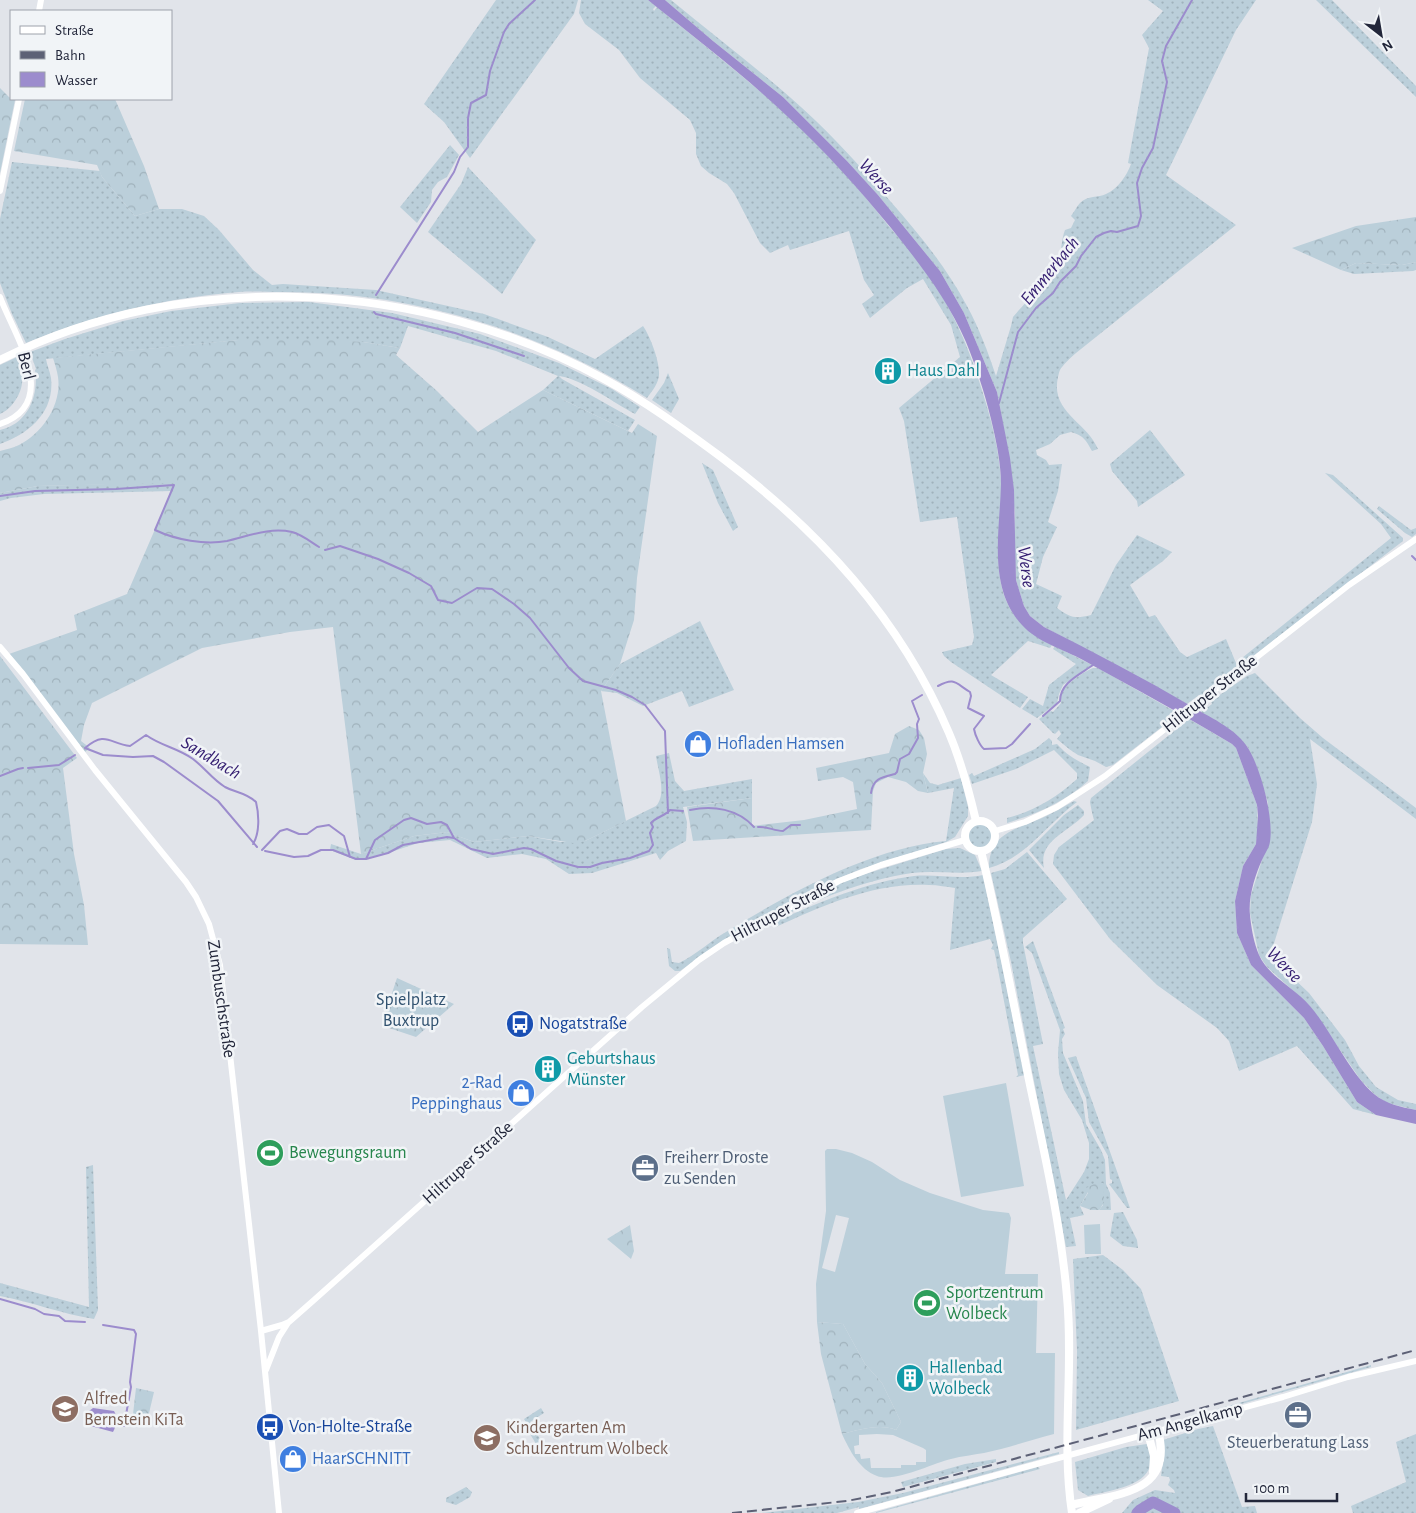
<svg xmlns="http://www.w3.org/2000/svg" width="1416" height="1513" font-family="'Alegreya Sans',sans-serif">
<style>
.grass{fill:url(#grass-dots)}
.forest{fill:url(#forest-crowns)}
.pitch{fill:#bbcfda;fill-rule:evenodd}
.water{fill:#9c8ccd}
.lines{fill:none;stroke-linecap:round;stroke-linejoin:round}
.stream{stroke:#9c8ccd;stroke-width:2}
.river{stroke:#9c8ccd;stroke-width:11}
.tertiary{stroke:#fff;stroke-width:6}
.secondary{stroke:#fff;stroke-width:8}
.rail{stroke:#5d6176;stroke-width:2;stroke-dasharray:10 5;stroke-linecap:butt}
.labels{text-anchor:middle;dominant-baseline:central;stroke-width:5;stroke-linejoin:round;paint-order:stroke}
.street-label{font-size:18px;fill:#22263a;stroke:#f1f4f7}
.culture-label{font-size:18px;fill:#0d838f;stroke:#f1f4f7;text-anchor:start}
.shop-label{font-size:18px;fill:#366cbe;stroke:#f1f4f7;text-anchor:start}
.park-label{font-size:18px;fill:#2f506e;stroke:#f1f4f7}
.transit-label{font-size:18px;fill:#164399;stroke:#f1f4f7;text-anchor:start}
.leisure-label{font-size:18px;fill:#27864d;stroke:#f1f4f7;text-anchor:start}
.service-label{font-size:18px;fill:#4e5e75;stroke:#f1f4f7;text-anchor:start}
.education-label{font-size:18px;fill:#785e54;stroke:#f1f4f7;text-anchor:start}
.water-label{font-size:19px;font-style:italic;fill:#362072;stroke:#f1f4f7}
</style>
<defs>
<pattern id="grass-dots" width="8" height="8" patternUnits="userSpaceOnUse" patternTransform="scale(1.25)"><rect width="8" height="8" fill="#bbcfda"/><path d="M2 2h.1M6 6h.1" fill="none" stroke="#a0b2bc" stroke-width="1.8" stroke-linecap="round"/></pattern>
<pattern id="forest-crowns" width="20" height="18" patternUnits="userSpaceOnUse" patternTransform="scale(1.25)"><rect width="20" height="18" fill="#bbcfda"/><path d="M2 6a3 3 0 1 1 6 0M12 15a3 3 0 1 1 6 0" fill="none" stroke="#a0b2bc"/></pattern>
</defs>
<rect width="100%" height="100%" fill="#e1e4ea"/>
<path class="grass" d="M496,0h82l-4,14 -104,144 -26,-36 -20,-18z
M581,0h67l8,6 -3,3 1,2 3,-4c44,36 89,71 131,109 36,33 69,70 99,108 12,14 25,28 36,43 26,35 44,75 57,117 10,31 19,63 21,97 2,65 -23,128 51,164l-2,3 -22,-7 -37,34 37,22 -8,11 -69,-46 -7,-6 -2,-4 30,-7 2,-8 -17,-120 -37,5 -16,-101 -5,-13 61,-51 -9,-32 -28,-46 -16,9 -37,30 -8,-14 12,-9 -10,-15 -15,-49 -59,19 -2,-5 -18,8 -10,-10 -26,-50 -7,-9 -18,-11 -8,-7 -5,-12v-21l-6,-13 -50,-42 -21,-28 -34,-26 -6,-11z
M665,0h6c48,40 100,78 145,121 27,26 51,53 75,81 28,32 56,66 76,104 12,22 21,46 29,70l15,-50 2,-9c13,-16 38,-38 45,-56 4,-10 3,-21 7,-31l6,-2 4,-8 -4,-4c3,-4 6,-10 9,-13 8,-8 18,-5 26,-9 12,-5 21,-19 25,-30l-3,-1 21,-115 -7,-13 21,-24 -15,-11h108l-20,30 -70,145 70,50 -160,128c-5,4 -10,9 -14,14 -3,3 -3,7 -4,10 -8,35 29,45 40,72l-6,2c-6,-11 -8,-15 -21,-19l-11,3 -10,9 -14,6 1,5 9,5 3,5 13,-1 -4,27 -10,31 9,5 -14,30 -7,27 26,12 -5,12c14,10 18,11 34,7l25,-50 21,-30 35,17 -9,9 -33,24 19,32 6,-2 25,37 7,5 39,-18 10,24v6l-34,27 -3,-1 -12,9 -143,-77 -14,-11 -6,-10 -8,-26 -2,-35 1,-32 -15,-106 -3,-15 -33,-79 -24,-42 -62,-76 -31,-34 -64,-64 -70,-56z
M1316,0h16l84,86v11z
M450,145l9,10 -12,22 -9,5 -6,8 -1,12 -14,21 -17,-16z
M12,162l88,9 2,6 33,39 24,-7h23l22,7 15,14 34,40 19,15 11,-1 93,6 108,24 64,23 47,22 48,-33c7,10 16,34 16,46 1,10 -7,19 -12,26 -109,-68 -238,-107 -367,-106 -13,0 -28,-1 -41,0 -74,6 -145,23 -213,51l-14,-29 -12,-31v-64z
M468,167l68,73 -34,54 -74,-62 33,-48z
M1416,262v8l-3,1 -59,3 -13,-4 15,-7 46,2z
M309,302l83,11 88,21 79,29 53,26 28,18 -5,7c-19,-10 -55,-36 -76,-38l3,3 73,41 -7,11 -85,-41 15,-14 -62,-25 -88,-25 -8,22 -37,-6 -124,-2 -193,19c1,6 4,13 5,19 4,34 -22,56 -51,66v-14c28,-6 39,-34 35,-60l1,-1 -6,-17 35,-13 58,-18 48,-10 69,-8z
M17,357c2,7 5,14 5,20 2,14 -10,32 -22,37v-49z
M668,373l11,26 -8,14 -19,-13 12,-17z
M1150,430l35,45 -47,32 -1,-6 -25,-30 -2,-7z
M702,463l11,7 25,57 -5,4 -15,-28z
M1325,473l8,2 70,63v3l-155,119 -4,1 -2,-3 149,-120 -10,-14z
M176,482l-4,9 -128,3 -33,4 -11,3v-8l38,-7z
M1379,506l32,24 5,-2v6l-4,3 -7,-4 -28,-24z
M700,621l34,69 -45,17 -7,-16 -39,15 -26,-13 -16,-2 19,-27z
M1055,646l37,19 -29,20 -4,9 -2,9 -20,15 -15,-9 8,-10 13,7 6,-21 27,-21 -23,-15z
M1093,668h5l78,44 -10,8 1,3 -54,42 -7,2 -11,-6 -17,-6 -9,-6 -12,-10 4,-5 -2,-4 -4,4 -2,-1 -14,-14 12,-8 2,1 8,-9c0,-2 0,-5 0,-8 3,-11 23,-23 32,-27z
M1255,673l45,45 23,20 93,70v11l-106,-80 7,45 -5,38 -42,134 39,37 36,47 14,26 17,21 22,13 18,4v6l-29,-7 -13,-9 -14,-15 -51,-74 -42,-38 -8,-12 -9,-42 1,-18 11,-35 6,-57 -13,-40 -8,-17 -46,-34 11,-8 -1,-3 36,-25z
M1189,719l43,25 4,4 21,57 1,24 -2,15 -13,22 -8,35 2,32 14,32 53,53 19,28 34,56 19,13 -23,-6 -56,-63 -58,25 -10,-30 -12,-13 -60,-43 -47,-46 -57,-75 1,-9 5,-8 35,-27c-1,-3 -3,-12 -4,-18l1,-4z
M1049,738l3,3v4l5,-1c11,12 19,16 33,23l-2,14c-23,21 -52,33 -81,42v-5c27,-7 49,-20 70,-39v-6l-23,-23 -38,19 -44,15 -3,-9 3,-2 2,3 61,-27z
M669,753l6,28 9,10 68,-12v19l-69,9 4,15 -1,19 -18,10 -8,9 -4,-7 -64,20 -23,1 -23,-15 -24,-5 -35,4 -37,-18 -32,3 -33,11 -29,6 -26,-10 1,-6 30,10 53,-18 33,-4 27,10 54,-6 33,6 24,-1 71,-35c11,-12 2,-35 0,-50z
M923,773l7,10 8,2 23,-7 7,29v9l-13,21 -9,5 -85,27 -36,15 -101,56 -44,31h-5l-6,-5 -2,-18 3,1 2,13 7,1c17,-8 31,-22 47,-31 64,-39 144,-84 220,-91l8,-53 -26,5z
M1074,801l3,1c-29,21 -52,57 -88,66 0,-35 26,-38 53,-50 11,-5 21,-11 32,-17z
M1078,805l6,6v4c-15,17 -46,25 -40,53l-15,-18 35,-35z
M968 836a12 12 0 1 1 24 0a12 12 0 1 1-24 0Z
M960,848l15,7 7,16c-23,4 -47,-1 -70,2 -49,7 -98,28 -142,49l4,-3 64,-35 24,-9 84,-26z
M1027,852l40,47 -44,39v5l20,101 -10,2 33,154 18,-28 5,-13v-16l-7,-23 -18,-30 -5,-16 -1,-21 2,-23 -28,-77 -7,-6 8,-6 32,87 -2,1 2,5 -3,5 1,14 20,48 3,23 15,26 4,10 1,24 4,9 1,17h-12l4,-5 -15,-13 -8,14 4,9 -14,3 6,28 -10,1 -55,-285 -20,-89 14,-4z
M983,875l42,200 -9,2 2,-2 -22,-116 -2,-9 -3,-1 2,-4 -3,-6 -40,11 5,-62c-8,-1 -17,-3 -26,-3 -54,-3 -108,21 -155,43l1,-6c41,-19 95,-41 139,-46 23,-2 47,4 69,-1z
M1076,1056l54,152h-3l-18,-24 3,-1v-3l-2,-1 -2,-23 -19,-34 -3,-24 -18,-40z
M93,1165l5,145 -4,9c-32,-5 -62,-17 -94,-23v-13l89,24 -3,-140z
M1123,1212l14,28 1,8 -15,-2 -13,-10 4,-23z
M1103,1255l20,15 18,19 38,112 -103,29 1,-79 -4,-92z
M1371,1365v2l-133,38 -24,5z
M541,1408l3,5 -14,9 13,22 -5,3 -11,-18 1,-3 -4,-7z
M1213,1426l29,81 13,-1 2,7h-135l11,-13 22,-10 20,3 -1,-3 -6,-5 2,-5 -1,-3 -8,-1 3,-22 -1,-14 35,-11z
M1416,1434v79h-63l-2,-7 55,-24 -10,-40z
M1147,1444c18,41 -32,45 -59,52l-10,-6 -3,-28 51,-15z
M1059,1452v2l-200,55v-2l-22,6h-75l96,-11 45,-9z
M996,1459v3l-93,25 -2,-5 64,-18z
M1038,1467l2,2 -164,44v-1z
M466,1487l6,5 -2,5 -14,8 -10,-3v-4z"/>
<path class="forest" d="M0,88l11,11 4,1 -15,73z
M25,99h90l29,67 15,43 -24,7 -33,-39 -5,-12 -83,-14z
M1416,217v45l-14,3 -46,-2 -15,7 -49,-22 64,-22z
M317,339l46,3 37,6 -4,7 41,36 41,41 65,-42 89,43 6,-9 19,12 -20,142 -3,42 -14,44 -19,27 25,130 -41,20 -12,2 -45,-7 -54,6 -27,-10 -33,4 -53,18 -28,-227 -43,5 -88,16 -110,55 -8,22 -3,16 9,7 -5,4 -76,-98 68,-24 -3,-15 53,-21 48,-111 -137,3 -38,7v-42c6,-2 13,-3 19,-6 24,-12 43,-41 39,-68 -1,-6 -3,-13 -5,-19l185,-18z
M0,656l77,102 -14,10 11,86 10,51 4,40 -88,-1z
M909,726l10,4 5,8 3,16 -4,19 5,20 -10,-2 -12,-9 -18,-5 -12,6 -3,8 -2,39 -178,11 -6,-34 65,-9v28l52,-6 53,-11 -4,-27 -10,-5 -25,4 -2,-13 73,-15 6,-19z
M397,978l57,26 -38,33 -33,-11 1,-9z
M1096,1183h7c1,10 3,19 -4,27h-8l-11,-4 8,-13 -2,-5z
M630,1225l4,26 -3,8 -24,-20z
M817,1322l26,2 22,40 17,19 19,39 -5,8c-16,-7 -38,0 -54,4l-21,-80z
M136,1388l18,4 -8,34 -14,-3z"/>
<path class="pitch" d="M1006,1083l18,103 -63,11 -18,-101z
M827,1149h9l16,4 20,9 28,18 30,13 53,17 26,3 2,5 -6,56h33l-2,79h19l-1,81c-23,6 -46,14 -70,19 -11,2 -22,3 -33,6 -18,4 -56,24 -74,17 -18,-7 -27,-25 -35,-42 16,-4 38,-11 54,-4l5,-8 -19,-39 -17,-19 -22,-40 -26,-2 -1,-38 10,-73 -1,-60zM836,1215l13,3 -14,54 -13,-4zM877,1434l16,1 30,13 3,2v12h-10v3h-15v3h-30l-1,-10 -9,1 -1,-5h-5l-1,-8 5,-1v-10z
M1100,1224l1,30h-16l-1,-29z"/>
<path class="water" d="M648,0h17l48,41 70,56 64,64 31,34 62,76 24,42 33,79 13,66 4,32 2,90 8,26 6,10 14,11c50,25 99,51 147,79 18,11 42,21 55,39 14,19 30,78 23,101 -2,5 -5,9 -7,14 -7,15 -14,38 -12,55 1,12 4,29 9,40 10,22 36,33 51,51 22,26 39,66 64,88 12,10 27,13 42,16v14l-40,-9 -19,-13 -34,-56 -19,-28 -53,-53 -14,-32 -2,-32 8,-35 13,-22 2,-28 -1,-11 -21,-57 -4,-4c-48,-29 -100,-57 -149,-84 -20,-11 -46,-18 -61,-35 -35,-37 -22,-95 -21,-141 0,-21 -5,-44 -10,-65 -6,-25 -15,-53 -25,-77 -18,-42 -46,-78 -75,-114 -32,-39 -66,-77 -103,-111 -44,-42 -93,-79 -140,-117z
M93,1408l21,3c4,6 2,16 -1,21l-26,-7 2,-14z"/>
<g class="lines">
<path class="stream" d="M376,295l78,-123 6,-15 8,-10v-29l3,-15 15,-8 4,-24 14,-39 5,-8 26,-24
M374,312l2,2 79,19 69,23
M999,403l19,-71 18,-24 17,-15 7,-11 16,-16 5,-10 15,-19 8,-4 7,-2 6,1 21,-6 3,-10 -4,-33 5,-15 11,-20 14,-66 -5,-21 4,-15 26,-46
M0,496l35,-5 81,-2 58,-4 -19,45c21,10 50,15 72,11 22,-5 42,-14 65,-9 9,2 19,10 27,15
M325,550l15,-4 38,13 31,14 22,13 7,14 14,3 25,-15 15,1 22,15 16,14 39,50 14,13 33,9 16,7 13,8 20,26 3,82
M1412,556l4,4
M938,686c17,-9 17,-3 32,6l1,4 -3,12 16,8 -10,13c1,6 6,17 10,20l22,-1 6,-4 18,-20
M1043,716l17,-15c0,-18 19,-26 33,-36
M85,748c21,-18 25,-4 45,-2l16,-11c15,11 32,13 47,24 12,9 19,20 32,28 11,6 20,5 31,15 3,12 4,31 -3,42
M85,748l18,7 30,2 20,-1 11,6 54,39 39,46
M28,768l31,-3 16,-10
M0,776l18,-7 5,-1
M871,793c2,-15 12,-16 24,-19l2,-2 3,-13 9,-5 9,-16 -1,-14 2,-5 -7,-18 10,-6
M690,810c23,-5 48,-1 64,17
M758,827c9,-1 16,4 25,4l8,-6h9
M262,850l18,-19 7,-2 12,5h8l10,-7 12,-2 15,11 6,21
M265,851l29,6 14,-1 13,-6h12l23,9h10l22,-6 15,-8 44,-8 7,1 17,11 22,5 31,-6 7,1 25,12 22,6h12l12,-4 28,-5 19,-7 4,-6 -3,-12 3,-6 -2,-4c5,-6 14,-7 19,-13l13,1
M366,859l9,-19 29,-20 7,-2 16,6 14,-2 6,3 7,13
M0,1299l35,10 9,5 15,2 6,5 20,1
M103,1325l31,5 2,4 -6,48 1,5 -7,39
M115,1422l8,2"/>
<path class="river" d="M1137,1513l3,-3 13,-8 22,11"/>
<path class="tertiary" d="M39,11l2,-11
M0,191l19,-92
M0,297c14,38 62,106 0,127
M0,647l23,27 72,96 91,112 10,15 13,27 11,41 41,366 18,182
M995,831l30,-9 32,-15 48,-31 244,-191 67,-46
M261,1331l21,-6 7,-3 25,-22 328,-293 57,-47 25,-17 115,-62 42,-16 84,-25
M266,1370l13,-33 9,-14
M857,1513l426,-116 65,-20 68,-16"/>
<path class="secondary" d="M0,360c186,-94 422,-80 604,19 41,22 79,50 117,78 98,74 179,161 228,276 12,28 20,58 27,88
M965 836a15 15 0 1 1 30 0a15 15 0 1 1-30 0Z
M981,851c19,78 33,156 49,234 15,70 31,141 37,212 7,72 -6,144 5,216
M1148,1433l6,23 -1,16
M1071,1505c43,-11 104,-10 87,-74
M1079,1513l30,-14"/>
<path class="rail" d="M732,1513l115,-12 45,-9 524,-142"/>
</g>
<defs>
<symbol id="building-disc" viewBox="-11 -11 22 22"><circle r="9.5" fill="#0f9aa8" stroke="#f1f4f7"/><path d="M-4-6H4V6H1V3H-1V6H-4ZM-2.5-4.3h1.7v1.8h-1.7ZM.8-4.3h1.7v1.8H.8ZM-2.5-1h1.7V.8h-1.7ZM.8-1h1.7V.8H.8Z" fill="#fff"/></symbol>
<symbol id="shop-disc" viewBox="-11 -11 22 22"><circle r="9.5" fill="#3f7fe0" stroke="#f1f4f7"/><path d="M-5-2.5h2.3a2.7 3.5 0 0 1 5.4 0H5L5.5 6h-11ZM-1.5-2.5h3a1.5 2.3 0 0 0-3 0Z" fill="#fff"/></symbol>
<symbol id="bus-disc" viewBox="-11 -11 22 22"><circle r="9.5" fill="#1a4fb4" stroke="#f1f4f7"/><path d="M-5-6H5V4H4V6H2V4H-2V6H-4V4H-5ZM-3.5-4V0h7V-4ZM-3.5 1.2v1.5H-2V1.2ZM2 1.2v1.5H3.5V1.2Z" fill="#fff"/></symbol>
<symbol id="stadium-disc" viewBox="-11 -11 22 22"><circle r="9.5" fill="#2e9e5b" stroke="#f1f4f7"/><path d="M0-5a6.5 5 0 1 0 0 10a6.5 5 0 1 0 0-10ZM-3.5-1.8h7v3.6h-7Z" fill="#fff"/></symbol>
<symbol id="office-disc" viewBox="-11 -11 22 22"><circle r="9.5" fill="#5c6f8a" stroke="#f1f4f7"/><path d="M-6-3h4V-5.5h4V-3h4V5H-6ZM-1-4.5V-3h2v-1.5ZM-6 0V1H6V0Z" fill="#fff"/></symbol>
<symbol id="school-disc" viewBox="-11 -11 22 22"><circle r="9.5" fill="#8d6e63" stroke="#f1f4f7"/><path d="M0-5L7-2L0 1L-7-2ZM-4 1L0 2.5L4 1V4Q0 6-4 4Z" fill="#fff"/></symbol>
</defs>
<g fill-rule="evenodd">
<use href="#building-disc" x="872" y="355" width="32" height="32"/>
<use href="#shop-disc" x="682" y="728" width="32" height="32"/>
<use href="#bus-disc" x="504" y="1008" width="32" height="32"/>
<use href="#building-disc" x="532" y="1053" width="32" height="32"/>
<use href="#shop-disc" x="505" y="1077" width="32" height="32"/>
<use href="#stadium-disc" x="254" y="1137" width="32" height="32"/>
<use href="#office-disc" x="629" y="1152" width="32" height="32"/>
<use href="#stadium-disc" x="911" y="1287" width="32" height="32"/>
<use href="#building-disc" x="894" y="1362" width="32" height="32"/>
<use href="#school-disc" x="49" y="1393" width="32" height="32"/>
<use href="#office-disc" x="1282" y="1399" width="32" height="32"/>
<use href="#bus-disc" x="254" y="1411" width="32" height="32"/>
<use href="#school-disc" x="471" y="1422" width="32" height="32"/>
<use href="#shop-disc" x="277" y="1443" width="32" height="32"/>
</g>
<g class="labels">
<g class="street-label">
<text transform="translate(26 366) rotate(76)">Berl</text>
<text transform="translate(1210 694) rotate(-38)">Hiltruper Straße</text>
<text transform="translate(783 911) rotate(-28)">Hiltruper Straße</text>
<text transform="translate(221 999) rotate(82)">Zumbuschstraße</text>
<text transform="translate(468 1163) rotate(-42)">Hiltruper Straße</text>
<text transform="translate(1190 1422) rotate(-15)">Am Angelkamp</text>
</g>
<g class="culture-label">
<text x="907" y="371">Haus Dahl</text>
<text x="567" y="1059">Geburtshaus<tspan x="567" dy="21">Münster</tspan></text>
<text x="929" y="1368">Hallenbad<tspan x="929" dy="21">Wolbeck</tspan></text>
</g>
<g class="shop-label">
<text x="717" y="744">Hofladen Hamsen</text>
<text x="502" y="1083" text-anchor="end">2-Rad<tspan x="502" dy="21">Peppinghaus</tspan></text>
<text x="312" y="1459">HaarSCHNITT</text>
</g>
<g class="park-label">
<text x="411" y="1000">Spielplatz<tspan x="411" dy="21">Buxtrup</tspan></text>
</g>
<g class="transit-label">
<text x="539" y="1024">Nogatstraße</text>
<text x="289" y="1427">Von-Holte-Straße</text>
</g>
<g class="leisure-label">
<text x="289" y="1153">Bewegungsraum</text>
<text x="946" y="1293">Sportzentrum<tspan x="946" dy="21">Wolbeck</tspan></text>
</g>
<g class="service-label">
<text x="664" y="1158">Freiherr Droste<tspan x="664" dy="21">zu Senden</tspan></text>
<text x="1298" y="1443" text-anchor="middle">Steuerberatung Lass</text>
</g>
<g class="education-label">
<text x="84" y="1399">Alfred<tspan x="84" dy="21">Bernstein KiTa</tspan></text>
<text x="506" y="1428">Kindergarten Am<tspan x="506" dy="21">Schulzentrum Wolbeck</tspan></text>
</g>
<g class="water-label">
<text transform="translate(876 177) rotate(48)">Werse</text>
<text transform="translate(1050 271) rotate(-51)">Emmerbach</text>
<text transform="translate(1026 567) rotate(83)">Werse</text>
<text transform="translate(211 758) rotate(31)">Sandbach</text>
<text transform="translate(1284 965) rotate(46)">Werse</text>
</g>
</g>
<rect x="10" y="10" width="162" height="90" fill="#f1f4f7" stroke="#9ea2ab"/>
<rect x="20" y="26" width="25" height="8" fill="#ffffff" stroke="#9ea2ab"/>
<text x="55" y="35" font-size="15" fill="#22263a">Straße</text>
<rect x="20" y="51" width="25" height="8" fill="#5d6176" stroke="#9ea2ab"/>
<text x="55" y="60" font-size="15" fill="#22263a">Bahn</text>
<rect x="20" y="72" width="25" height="15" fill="#9c8ccd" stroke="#9ea2ab"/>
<text x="55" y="85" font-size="15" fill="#22263a">Wasser</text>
<g transform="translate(1381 35) rotate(149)" stroke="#f1f4f7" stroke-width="4" paint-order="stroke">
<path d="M0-4L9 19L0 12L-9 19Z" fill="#22263a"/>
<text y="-8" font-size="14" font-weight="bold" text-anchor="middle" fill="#22263a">N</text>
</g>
<path d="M1246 1493v8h91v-8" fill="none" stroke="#22263a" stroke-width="2.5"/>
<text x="1254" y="1493" font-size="15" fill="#22263a" stroke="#f1f4f7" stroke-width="4" paint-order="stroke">100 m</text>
</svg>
